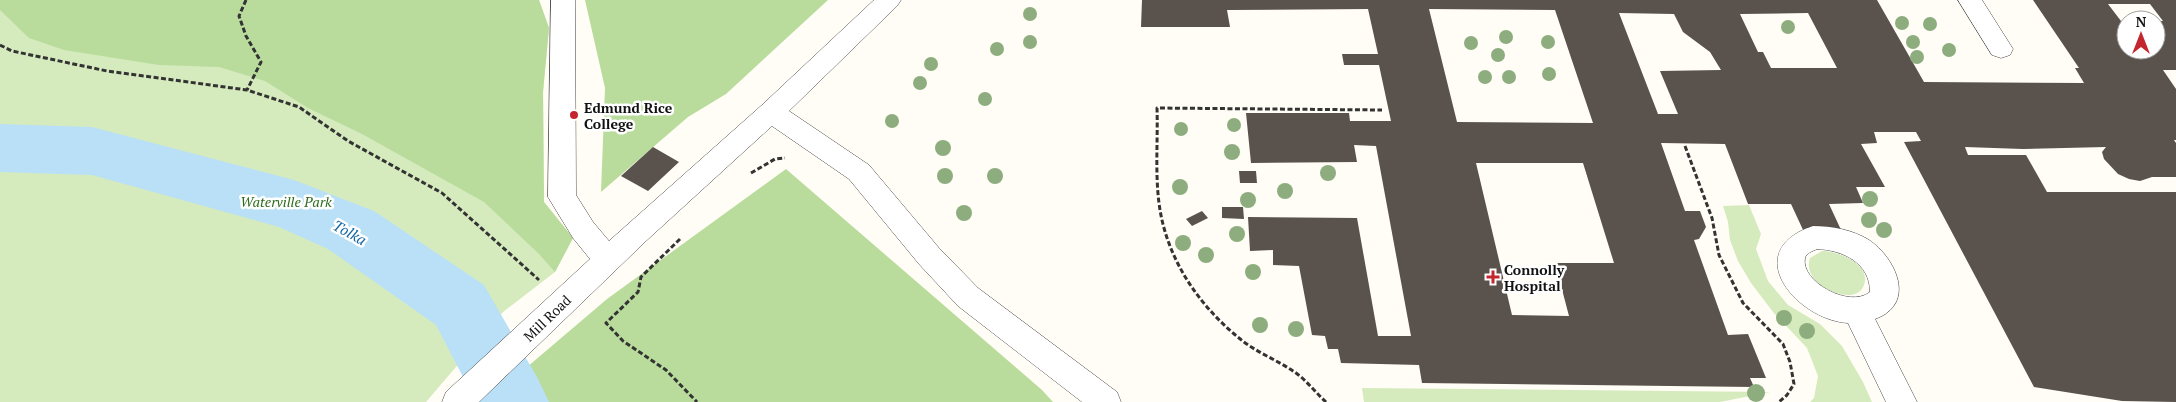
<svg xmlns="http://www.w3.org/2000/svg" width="2176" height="402" font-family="'PT Serif',serif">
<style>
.green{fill:#d5ebbd}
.forest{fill:#b9dc9c}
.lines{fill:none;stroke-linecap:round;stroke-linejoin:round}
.river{fill:#b9e0f7;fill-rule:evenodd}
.building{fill:#5a524d;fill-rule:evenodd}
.minor-casing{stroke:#444;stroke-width:1}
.path{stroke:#333;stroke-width:3;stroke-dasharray:5 2.5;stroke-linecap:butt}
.minor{fill:#fff;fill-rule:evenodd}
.tree{fill:#8dad7f}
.poi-dot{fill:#c4262e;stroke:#fff;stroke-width:2}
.labels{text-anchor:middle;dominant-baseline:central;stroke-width:5;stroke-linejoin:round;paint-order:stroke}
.poi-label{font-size:14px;font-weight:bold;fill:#111;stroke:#fff;text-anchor:start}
.park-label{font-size:14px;font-style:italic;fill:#2f6b1f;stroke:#fff}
.street-label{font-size:14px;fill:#111;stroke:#fff}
.water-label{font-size:15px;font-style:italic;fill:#1768a6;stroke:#fff}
</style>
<rect width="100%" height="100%" fill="#fffdf5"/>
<path class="green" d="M0,0h539l10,28 -6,64 1,110 29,36 -18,34 -52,40 -77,90h-426z
M1749,205l12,29 -5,15 12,32 20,24 32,19 22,22 21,36 9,20h-62l4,-4 4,-22 -11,-28 -34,-36 -22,-29 -13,-22 -8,-21 -2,-18 -5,-16z
M1822,251c15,0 50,13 42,34 -7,19 -37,7 -47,-3 -7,-7 -10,-15 -7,-24z
M1362,388l408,4 -50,10h-356z"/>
<path class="forest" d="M0,0h539l10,28 -6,64 1,110 29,36 -18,34 -16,-18 -55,-52 -122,-68 -54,-26 -43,-27 -46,-14 -60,-2 -95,-15 -35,-12 -29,-28z
M585,0h243l-102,94 -38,23 -87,75 4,-104z
M786,169l256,221 11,12h-567l121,-103z"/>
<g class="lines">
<path class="river" d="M0,124l92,3 202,53 80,31 110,74 54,94 11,23h-73l-40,-77 -108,-76 -49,-22 -187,-52 -92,-3z"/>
</g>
<path class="building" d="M1142,0h735l47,82 160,1 -9,-15h4l-46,-68h143v70h-13l13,19v51h-2l2,3v34h-24l-12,4 -11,-2 -11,-5 -14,-15 -2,-7 4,-5 -83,2 -58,-2 3,8h58l21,37h129v210l-54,-1 -88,-14 -130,-245 17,-1 -5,-9h-42l3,11 -16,1 24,43h-29l7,16 -34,1 13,28h-38l-13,-28h-43l-23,-60 -64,-1 24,68h15l6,16 -7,12 -5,1 34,95 20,-1 18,44h-16l4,9 -332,-4 -3,-18 -78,-2 -3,-14h-10l-3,-13 -13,-1 -13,-69 -26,-1v-15l-23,1 -2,-34 109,1 21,118h33l-35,-190 -22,-1 3,17 -106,1 -5,-50h103l1,8h41l-12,-56h-35l-2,-11h36l-10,-45 -141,1 3,17h-89zM2108,4h42l13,17h-7v29h-30v-29h-5zM1429,9l126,1 38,113 -136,-1zM1619,13l55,1 9,18 27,20 11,18 -61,1 18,43h-20zM1808,13l29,55h-66l-8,-16h-5l-18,-38zM1476,163h107l31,100h-59l14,53 -57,-1z
M653,147l26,15 -31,29 -27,-15z
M1239,171h17l1,12h-17z
M1222,207h21l1,12 -22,-1z
M1202,211l6,7 -16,8 -6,-7z"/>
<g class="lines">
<defs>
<path id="minor" d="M551,0h24l1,195 17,27 16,19 153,-136 112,-105h27l-4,6 -108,105 80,54 70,83 39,40 139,104 4,10h-39l-124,-96 -39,-42 -70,-85 -77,-53 -126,115 -167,161h-37l4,-10 144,-133 -17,-21 -25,-41z
M1958,0h24l31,49 -3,6 -9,3 -9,-3z
M1813,226c19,0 40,4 56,14 27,18 48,64 6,79l42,83h-31l-38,-79c-51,-3 -110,-72 -35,-97zM1817,249c26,1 53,14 53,43 -21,17 -70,-11 -65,-34 1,-5 8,-7 12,-9z"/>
</defs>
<use href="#minor" class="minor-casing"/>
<path class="path" d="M246,0l-7,16 7,20 15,26 -14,28
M0,45l12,6 95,20 140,19 52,17 49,34 94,52 97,87
M1685,146l27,72 7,37 24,48 40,41 7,18 4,22 -7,11 -8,7
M751,173l24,-14 10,-1
M680,239l-39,38 -3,15 -32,31 17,18 43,29 31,32
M1326,402c-10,-9 -19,-21 -30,-29 -17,-12 -36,-19 -52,-31 -44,-34 -78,-83 -85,-139 -4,-31 -1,-64 -2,-95l225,2"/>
<use href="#minor" class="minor"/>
</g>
<g class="tree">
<circle cx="1030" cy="14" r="7"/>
<circle cx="1902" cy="23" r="7"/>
<circle cx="1930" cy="24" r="7"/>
<circle cx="1788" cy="27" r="7"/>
<circle cx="1506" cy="37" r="7"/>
<circle cx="1030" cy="42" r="7"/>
<circle cx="1548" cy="42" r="7"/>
<circle cx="1913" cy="42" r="7"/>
<circle cx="1471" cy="43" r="7"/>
<circle cx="997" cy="49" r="7"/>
<circle cx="1949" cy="50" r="7"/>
<circle cx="1498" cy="55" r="7"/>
<circle cx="1917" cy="57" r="7"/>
<circle cx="931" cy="64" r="7"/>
<circle cx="1549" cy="74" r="7"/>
<circle cx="1485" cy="77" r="7"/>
<circle cx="1509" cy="77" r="7"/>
<circle cx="920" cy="83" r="7"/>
<circle cx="985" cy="99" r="7"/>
<circle cx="892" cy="121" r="7"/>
<circle cx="1234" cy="125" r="7"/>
<circle cx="1181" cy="129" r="7"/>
<circle cx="943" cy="148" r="8"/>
<circle cx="1232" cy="152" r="8"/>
<circle cx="1328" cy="173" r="8"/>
<circle cx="945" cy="176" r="8"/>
<circle cx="995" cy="176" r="8"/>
<circle cx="1180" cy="187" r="8"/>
<circle cx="1285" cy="191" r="8"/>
<circle cx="1870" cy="199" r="8"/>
<circle cx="1248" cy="200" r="8"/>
<circle cx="964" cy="213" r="8"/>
<circle cx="1869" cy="220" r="8"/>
<circle cx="1884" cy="230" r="8"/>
<circle cx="1237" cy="234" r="8"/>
<circle cx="1183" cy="243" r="8"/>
<circle cx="1206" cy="255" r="8"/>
<circle cx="1253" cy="272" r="8"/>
<circle cx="1784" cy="318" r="8"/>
<circle cx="1260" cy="325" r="8"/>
<circle cx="1296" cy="329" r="8"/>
<circle cx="1807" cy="331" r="8"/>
<circle cx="1756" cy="393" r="9"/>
</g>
<g class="poi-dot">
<circle cx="574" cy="115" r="5"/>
<path d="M1490.5 269.5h5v5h5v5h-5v5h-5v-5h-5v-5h5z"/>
</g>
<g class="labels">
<g class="poi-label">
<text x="584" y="107">Edmund Rice<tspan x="584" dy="16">College</tspan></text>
<text x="1504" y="269">Connolly<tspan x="1504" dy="16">Hospital</tspan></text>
</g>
<g class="park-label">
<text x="286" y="201">Waterville Park</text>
</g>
<g class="street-label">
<text transform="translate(547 318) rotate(-44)">Mill Road</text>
</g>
<g class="water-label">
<text transform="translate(350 232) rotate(29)">Tolka</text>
</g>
</g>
<g transform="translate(2141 35)"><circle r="24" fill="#ffffff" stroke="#a0a0a0"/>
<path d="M0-4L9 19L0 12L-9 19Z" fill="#c4262e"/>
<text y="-8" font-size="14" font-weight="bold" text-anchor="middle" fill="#111111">N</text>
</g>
</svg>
